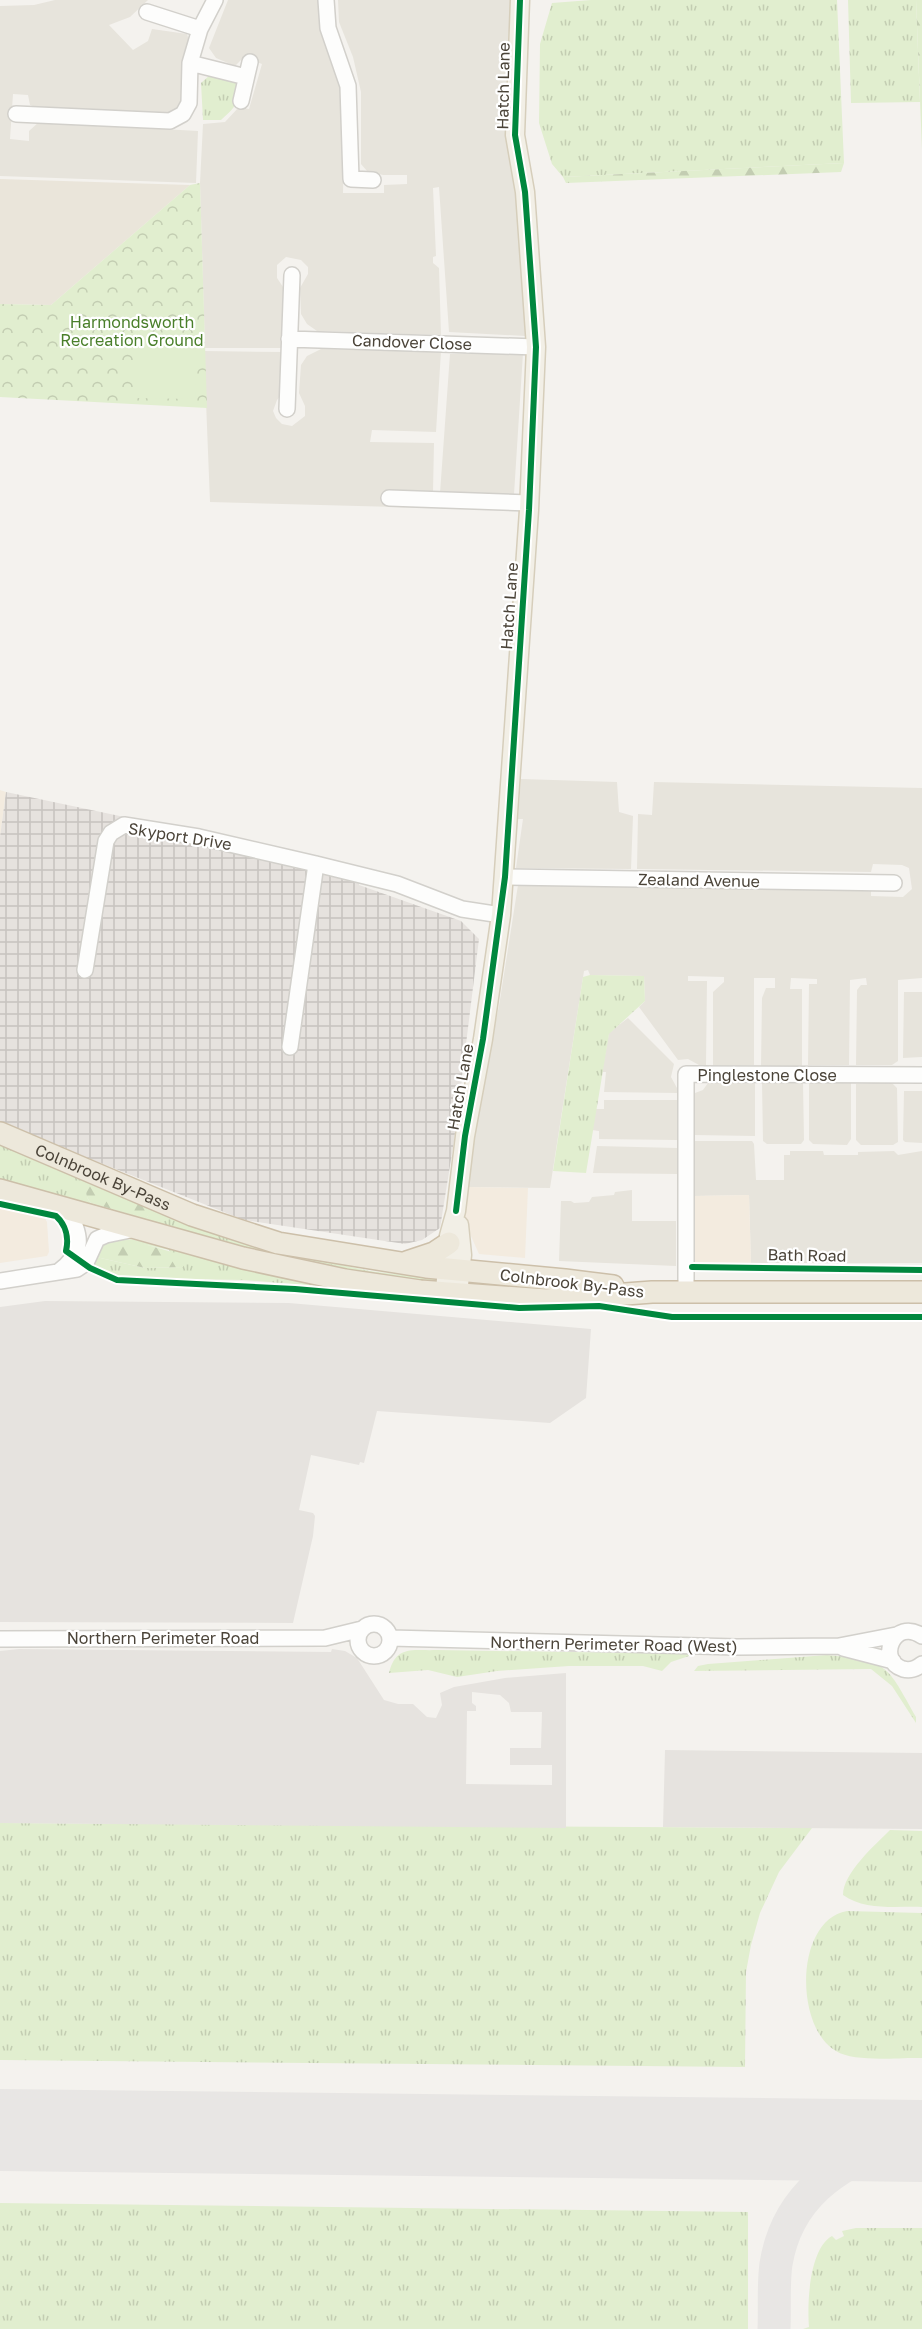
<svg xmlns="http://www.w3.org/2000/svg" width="922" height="2329" font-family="'Golos Text',sans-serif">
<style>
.residential{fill:#e7e4dc}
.commercial{fill:#f3ebdf}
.industrial{fill:url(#industrial-grid)}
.education{fill:#eae5da}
.grass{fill:url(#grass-tufts)}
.forest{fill:url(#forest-firs)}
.park{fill:url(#park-crowns)}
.garden{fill:#e1eecf}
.parking{fill:#e6e3df;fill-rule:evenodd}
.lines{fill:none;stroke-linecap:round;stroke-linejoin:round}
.taxiway{stroke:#e8e6e4;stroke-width:33}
.runway{stroke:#e8e6e4;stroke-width:82}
.minor-casing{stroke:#d2d0cb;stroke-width:18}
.major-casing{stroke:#d6cebb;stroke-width:21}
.highway-casing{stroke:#ccbfa9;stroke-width:24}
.minor{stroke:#fdfdfc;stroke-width:15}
.major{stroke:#f2efe6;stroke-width:18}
.highway{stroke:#ede8db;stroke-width:21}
.cycleway-casing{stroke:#fff;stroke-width:10}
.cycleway{stroke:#00873e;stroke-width:6}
.labels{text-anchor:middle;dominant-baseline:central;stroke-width:4.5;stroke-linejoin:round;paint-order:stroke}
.street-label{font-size:16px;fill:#4b4439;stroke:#fff}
.park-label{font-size:16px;fill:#4a7f2a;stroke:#fff}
</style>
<defs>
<pattern id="industrial-grid" width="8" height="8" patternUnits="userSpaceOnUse" patternTransform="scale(1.5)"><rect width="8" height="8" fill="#e6e2de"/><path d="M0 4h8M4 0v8" fill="none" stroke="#c7c3bf"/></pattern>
<pattern id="grass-tufts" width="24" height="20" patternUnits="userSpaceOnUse" patternTransform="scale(1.5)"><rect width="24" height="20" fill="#e1eecf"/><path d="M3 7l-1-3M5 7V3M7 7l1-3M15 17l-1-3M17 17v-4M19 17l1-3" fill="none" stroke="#c3cdb2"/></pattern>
<pattern id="forest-firs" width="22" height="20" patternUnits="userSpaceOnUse" patternTransform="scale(1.5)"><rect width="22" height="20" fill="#e1eecf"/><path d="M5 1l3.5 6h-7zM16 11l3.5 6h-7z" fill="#c3cdb2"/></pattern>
<pattern id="park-crowns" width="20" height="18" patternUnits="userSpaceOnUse" patternTransform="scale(1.5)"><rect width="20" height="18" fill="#e1eecf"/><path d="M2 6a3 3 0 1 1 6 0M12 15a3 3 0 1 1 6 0" fill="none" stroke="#c3cdb2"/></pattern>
</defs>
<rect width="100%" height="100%" fill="#f4f2ee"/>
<path class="residential" d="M55,0h93l-18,17 -21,8 24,25 15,-9 4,-12 35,5 4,13 -10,28v7l4,1 -1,23 -13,8 -133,-6 -8,-3 -2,-10 -15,-1 -3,45 19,2v-10l10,-9 159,9 -2,52 -196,-7v-170l34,-1z
M228,0h95l22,95 -2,98h41v-8l23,-1v-9h-24l-16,-4 -6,-7v-72l-8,-35 -14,-35 -1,-22h174l-6,61 3,81 16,102v92l-76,-4 -10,-145 -6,1 3,68 -3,1v6l6,5 2,67 -124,-4 -10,-7 -6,-10 -1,-26 8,-14v-7l-7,-7 -15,-3 -9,8v13l8,12 -2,58h-78l-5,-165 3,-59 22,-2 14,-15 10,2 13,-45 -18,-7 -9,9 -19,-8 -7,-10z
M321,349l120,2 -5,81 -64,-2 -2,12 64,1 -1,49 7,1 10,-139 73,-1 -10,157 -303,-8 -6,-151 79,1v41l-6,7 -4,11 3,7 6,6 10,2 13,-10v-10l-6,-13 2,-28 6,-9z
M521,779l96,3 2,30 14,4 -2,53 -115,-1 7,-49h-5z
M654,782l268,6v190l-24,2v81l-6,4h-36l1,-75 4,-5h6l-1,-7 -16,2 -1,85h-41l1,-81h8v-5l-26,-1 -1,11h12v77h-41l1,-68 4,-10h9v-10h-21v87h-41v-73l11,-10v-5l-36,-1v5h19l-1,84h-7l-11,-6 -10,1 -39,-53 6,-6 -1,-25 -54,-1 -2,-5 -4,1 -34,217 -83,-1 15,-103 17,-78 19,-121 353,4v7l32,1 9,-8 -3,-21 -7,-3 -29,-1 -2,8 -234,-3 1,-55 14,1z
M904,992h18v65l-19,1z
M628,1018l46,46 -3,13 6,11v5l-73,-1 2,-20h-4l7,-39z
M755,1082v54l-61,-1 1,-42 8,-3 5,-7z
M851,1082v57l-4,6 -34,-1 -4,-4v-57z
M891,1082l6,6 1,54 -5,3h-32l-5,-5v-56z
M762,1083h41l1,57 -3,4h-34l-4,-3z
M904,1091h18v52l-17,-1 -2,-2z
M604,1100h73v40l-78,-1v-8l-7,-1 4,-21h8z
M693,1141h59l2,3 2,36h28v-25h6v-4h33l1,4h34v-3l36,-1 4,4 24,-4v112h-171l-2,-68 -55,1z
M597,1146l80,2v26l-84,-1z
M632,1190v31h44v45l-117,-5 2,-60h10l3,2 15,-1 3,-5 22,-2 1,-3z"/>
<path class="commercial" d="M0,790l6,2 -6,45z
M467,1187l61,1 -3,70 -46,-4 -12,-27 -2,-12z
M749,1195l2,68 -57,2v-69z
M0,1207l44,10 3,5 2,30 -2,4 -47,7z"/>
<path class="industrial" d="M6,792l356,75 -3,18 102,36 18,18 -25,202 -14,87 -18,12 -17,4 -161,-24 -244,-97v-286z"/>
<path class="education" d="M0,179l190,6 -139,120 -51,-1z"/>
<path class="grass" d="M591,0h246l7,163 -281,14 -11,-13 -13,-41 1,-79 12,-41z
M848,0h68l4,102 -69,1z
M210,75l27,8c6,18 -4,26 -16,37h-18l-2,-37z
M590,975l54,1 1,25 -36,33 -23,139 -33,-2 30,-194z
M0,1140l93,39c-5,8 -10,16 -2,24l55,16 7,-12 146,49 71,15 72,9 -4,3 -135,-19 -303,-83z
M130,1239l222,50 -108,-9 -123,-2 -30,-11 5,-10 49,11 38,-1 -14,-17 -40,-9z
M437,1650l258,4 -24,8 -9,9 -19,-5h-74l-72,5 -40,6 -29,-7 -39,3c7,-28 23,-22 48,-23z
M827,1655c61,5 60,10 89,62v6l-24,-37 -21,-17 -177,2 4,-5 10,-2z
M0,1823l812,5 -33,44 -19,41 -9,32 -5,27 -1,95 -745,-7z
M890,1830l32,1v76c-26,-1 -57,4 -79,-12 0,-22 32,-50 47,-65z
M847,1911l75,2v145c-22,-1 -67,5 -86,-7 -42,-24 -41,-131 11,-140z
M0,2203l748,9v117h-748z
M856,2228h66v101h-119l6,-2c-2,-23 0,-78 23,-91l4,4 8,-4 -2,-5z"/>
<path class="forest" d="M916,0h6v150z
M844,163l-3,9 -275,11 -3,-6z
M93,1179l61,28 -8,12 -55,-16c-8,-8 -5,-17 2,-24z
M123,1238l56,16 6,7 -2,6 -38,1 -49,-11c5,-14 13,-15 27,-19z"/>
<path class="park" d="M200,183l7,225 -207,-11v-93l51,1 139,-120z"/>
<path class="garden" d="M134,332l62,1 -1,66 -61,-1z"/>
<path class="parking" d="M45,1301l244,2 302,26 -5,69 -36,25 -173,-12 -13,52 -4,-1 -1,3 -48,-10 -12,55 14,3 2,3 -2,20 -20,87 -293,-1v-315z
M19,1649l312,3 1,-3 13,2 12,7 27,42 14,4h15l14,13 9,1 6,-13 -2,-12 14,-6 51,-9 61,-5v155l-566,-5v-172zM472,1692l28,3 9,8 2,9h31l-1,36h-31v17h42v20l-86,-1 1,-73h9v-5l-4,-3z
M665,1750l257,3v76l-259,-2z"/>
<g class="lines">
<path class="taxiway" d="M774,2329c1,-21 -1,-44 2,-65 11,-68 59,-98 118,-123"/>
<path class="runway" d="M0,2130l922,11"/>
<defs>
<path id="minor" d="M326,0l2,28 20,58 3,93 22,1
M147,12l53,17
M190,63l56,14
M241,101l9,-39
M16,114l154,7 13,-7 6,-11 1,-40 10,-34 15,-29
M289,339l247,8
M287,409l5,-134
M389,498l140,5
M505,877l389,6
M85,970l21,-129 5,-8 13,-8 75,12 117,27 81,20 65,25 39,6
M290,1047l26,-183
M58,1272c27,-20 24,-37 9,-63
M0,1281l77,-12 9,-6 11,-24 9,-4 29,-6
M686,1291v-217l236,1
M358 1640a16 16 0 1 1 32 0a16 16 0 1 1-32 0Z
M922,1636c-28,-19 -46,24 -19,33 7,2 13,0 19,-5
M390,1638l347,9 102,-1 57,-11
M0,1639l325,-1 37,-9
M843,1648l50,13"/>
<path id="major" d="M445,1293l4,-57 7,-25 9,-75 18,-97 18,-124 28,-405 7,-163 -11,-155 -10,-57 5,-135
M458,1295l4,-40 -3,-30"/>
<g id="highway">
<path id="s1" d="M0,1133l192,82 86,28 148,24 139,13 48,6"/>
<path d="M0,1190l243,68 102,22 75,11 126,9 106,-8h270"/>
<path d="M407,1262l27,-9 15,-10"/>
</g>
</defs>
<use href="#minor" class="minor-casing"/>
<use href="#major" class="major-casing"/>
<use href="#highway" class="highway-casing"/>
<use href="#minor" class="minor"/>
<use href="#major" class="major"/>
<use href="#highway" class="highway"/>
<defs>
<path id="cycleway" d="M0,1204l56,12c10,9 13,22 10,35l24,17 27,12 178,9 224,19 80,-2 73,11h250
M456,1211l9,-75 18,-97 22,-162 24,-367 7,-163 -11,-155 -10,-57 5,-135
M692,1267l230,3"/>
</defs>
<use href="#cycleway" class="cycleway-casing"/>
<use href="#cycleway" class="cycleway"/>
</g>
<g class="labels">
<g class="street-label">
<text transform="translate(503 86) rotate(-89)">Hatch Lane</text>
<text transform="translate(412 342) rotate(2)">Candover Close</text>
<text transform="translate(509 606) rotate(-86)">Hatch Lane</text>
<text transform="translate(180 836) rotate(9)">Skyport Drive</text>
<text transform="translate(699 880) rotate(1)">Zealand Avenue</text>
<text x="767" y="1075">Pinglestone Close</text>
<text transform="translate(460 1087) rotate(-80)">Hatch Lane</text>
<text stroke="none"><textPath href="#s1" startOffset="112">Colnbrook By-Pass</textPath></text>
<text transform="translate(807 1255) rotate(1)">Bath Road</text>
<text transform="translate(572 1283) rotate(7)">Colnbrook By-Pass</text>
<text x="163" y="1638">Northern Perimeter Road</text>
<text transform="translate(614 1644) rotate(1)">Northern Perimeter Road (West)</text>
</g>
<g class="park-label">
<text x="132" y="322">Harmondsworth<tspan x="132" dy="18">Recreation Ground</tspan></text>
</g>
</g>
</svg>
